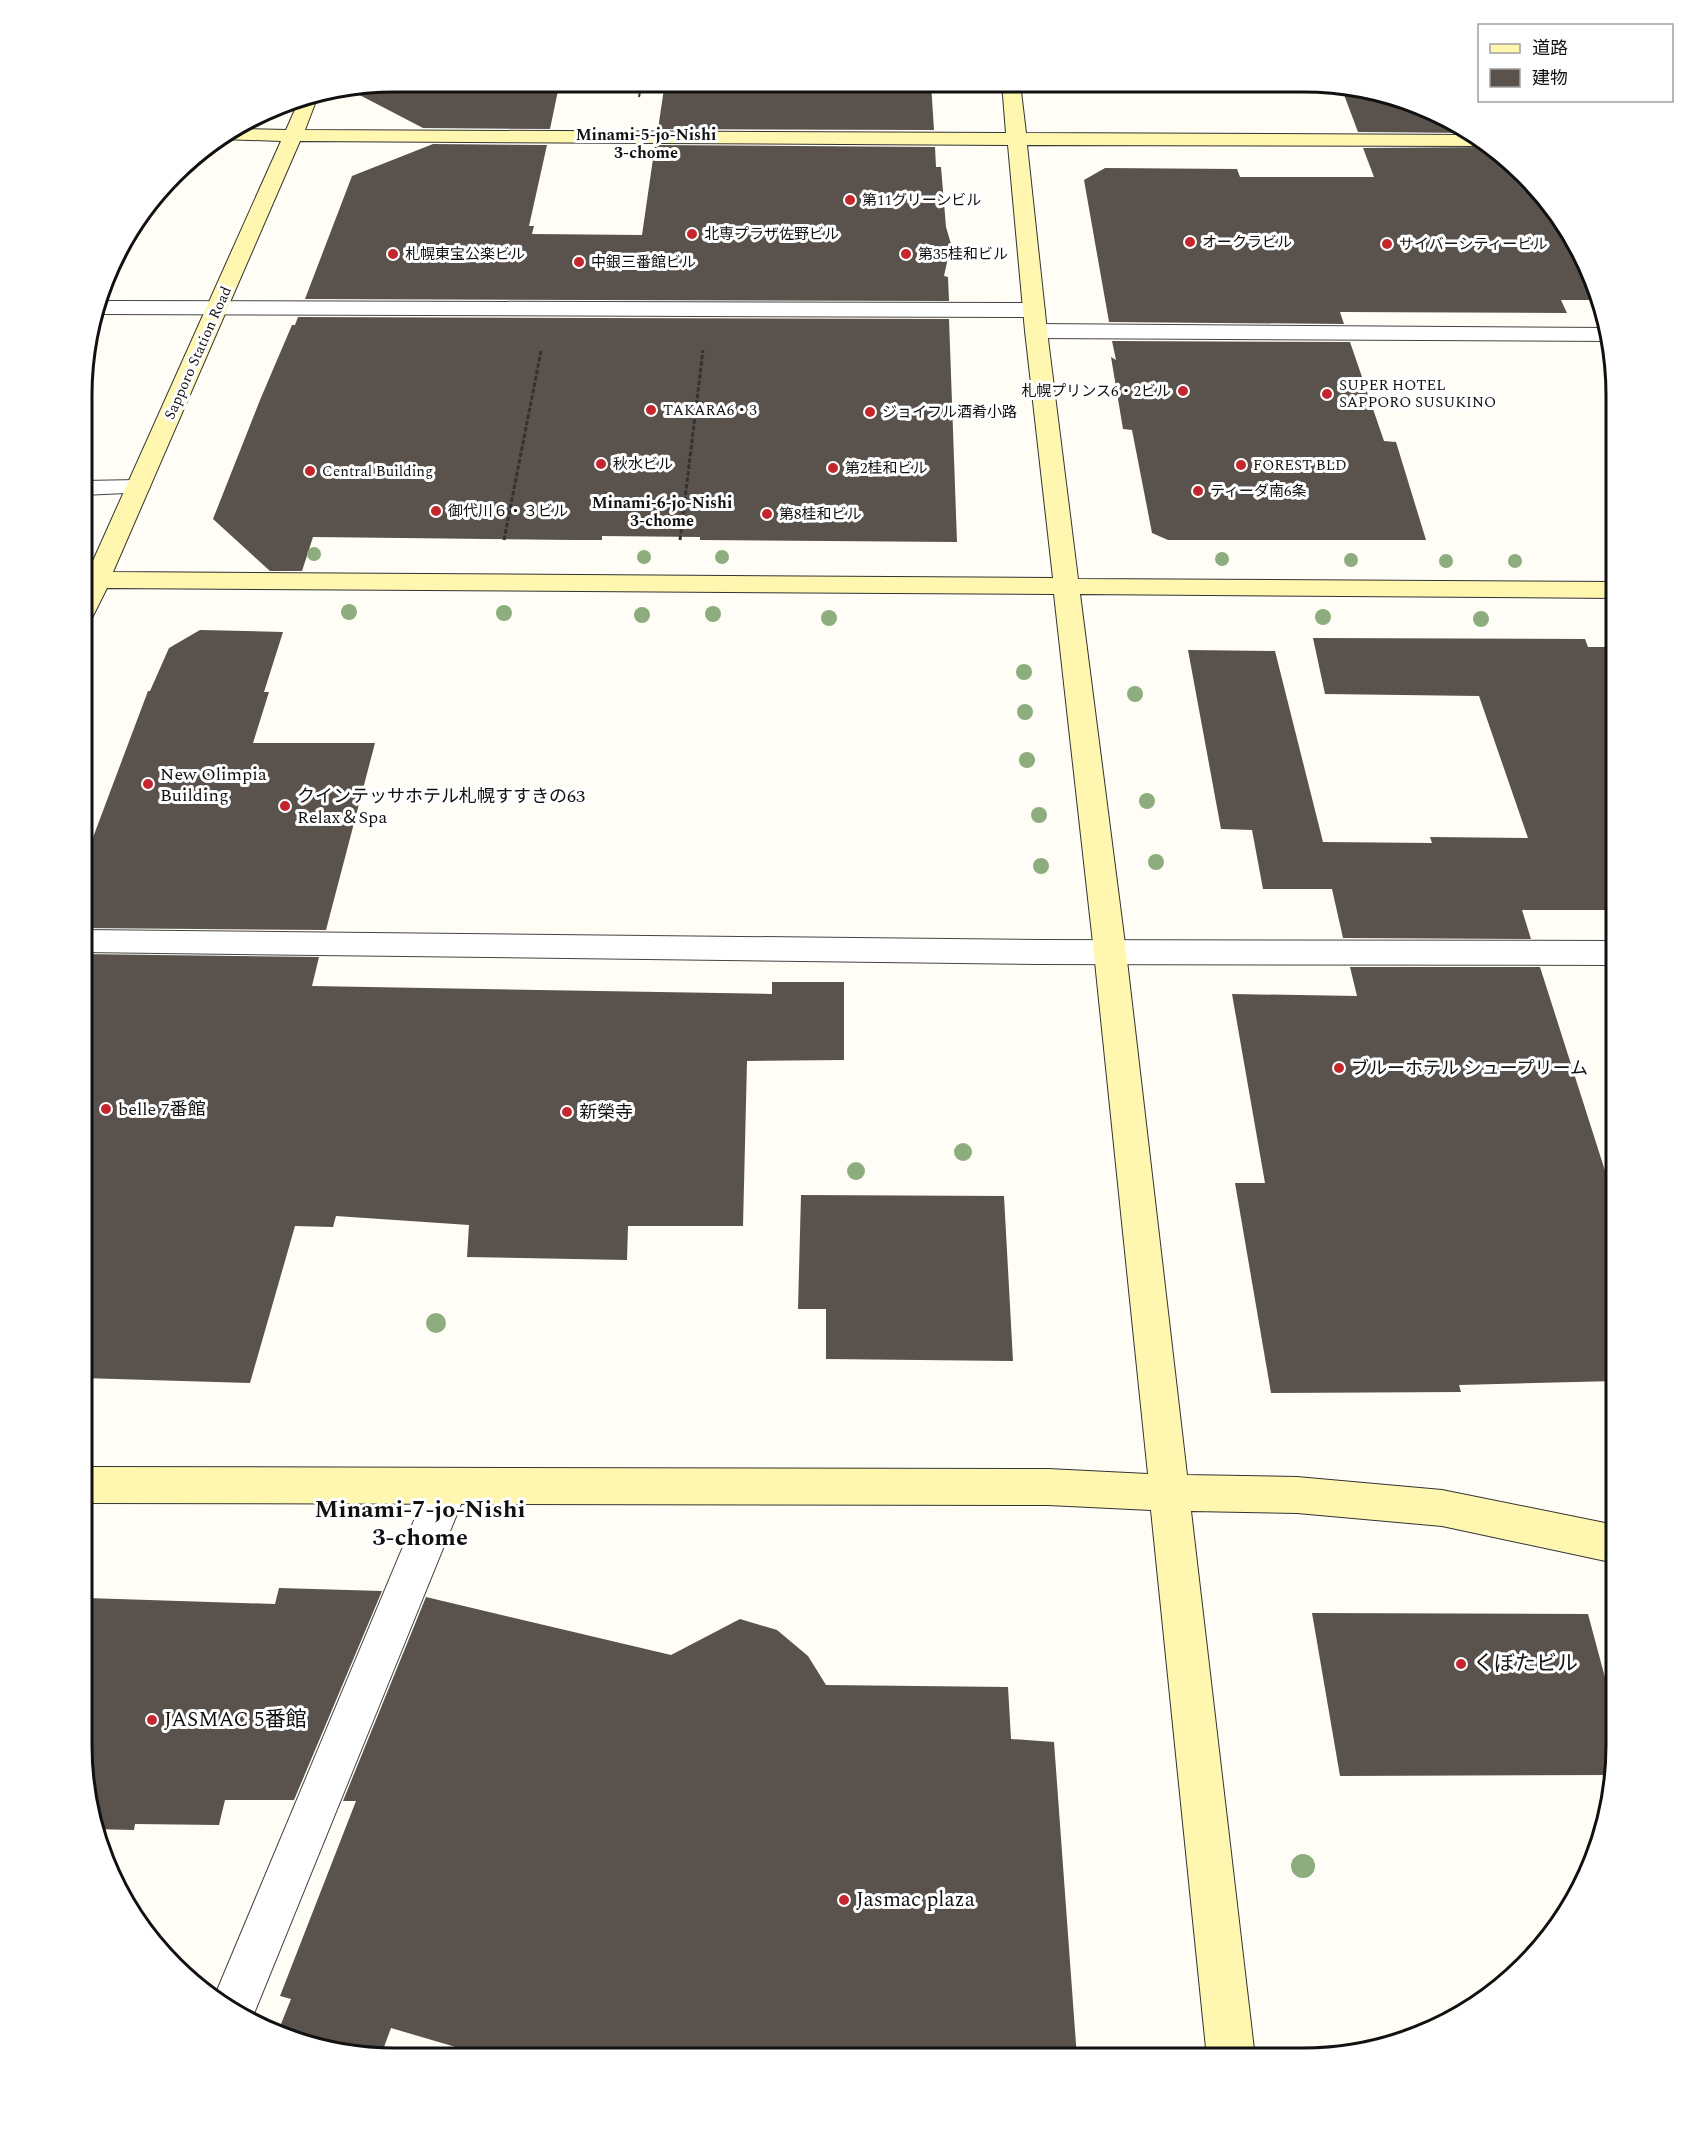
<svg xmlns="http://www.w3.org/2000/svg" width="1697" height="2140" font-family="Spectral,'Noto Sans JP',serif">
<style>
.building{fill:#5a524d}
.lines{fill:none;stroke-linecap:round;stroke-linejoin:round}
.street-casing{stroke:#444;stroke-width:2}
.secondary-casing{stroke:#333;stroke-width:2}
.path-far1{stroke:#333;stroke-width:2;stroke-dasharray:4 1.5;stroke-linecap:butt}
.path{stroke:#333;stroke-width:3;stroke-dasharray:4.5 2;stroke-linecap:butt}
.street{fill:#fff;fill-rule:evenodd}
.secondary{fill:#fff6b0;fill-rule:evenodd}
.tree{fill:#8dad7f}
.poi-dot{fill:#c4262e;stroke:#fff;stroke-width:2}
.labels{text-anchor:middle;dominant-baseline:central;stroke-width:6;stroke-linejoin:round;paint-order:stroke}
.far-poi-label{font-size:15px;fill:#111;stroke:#fff;text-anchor:start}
.far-street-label{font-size:15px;fill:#111;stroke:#fff}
.far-neighbourhood-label{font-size:16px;font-weight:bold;fill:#111;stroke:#fff}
.poi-label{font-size:18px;fill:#111;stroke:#fff;text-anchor:start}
.near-poi-label{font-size:21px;fill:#111;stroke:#fff;text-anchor:start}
.near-neighbourhood-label{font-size:24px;font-weight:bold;fill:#111;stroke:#fff}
.rim{fill:none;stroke:#111;stroke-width:3}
</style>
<rect width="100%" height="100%" fill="#fffdf5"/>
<path class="building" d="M394,81h166l-10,48 -127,-1 -75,-39z
M665,82l266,1 3,47 -276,-1z
M1340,84l82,21 53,28 -117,-1z
M433,144l114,1 -18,81h5l-2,8 110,1 13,-90 280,2 1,20h5l5,60 5,17 -7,32 4,1 1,24 -644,-2 47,-123z
M1492,147l46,40 36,51 26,62h-39l6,13 -227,-1 4,12 -235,-2 -25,-142 21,-12 132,1 3,8h134l-11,-29z
M298,317l651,2 8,223 -257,-2v-3l-98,-1v4h-29l-260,-3 -11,34h-32l-57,-52 47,-119 32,-75h3z
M1112,341l238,1 34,99 12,1 30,98h-258l-16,-7 -20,-103 -9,-1 -12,-72 5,3z
M200,630l83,2 -19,60h5l-16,51h122l-49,187 -243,-2v-64l65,-173h2l19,-43z
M1313,638l272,1 3,8h28v263h-94l9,29 -188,-1 -11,-49h-69l-11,-59 -31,-1 -33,-179 87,1 48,191 109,1 -2,-6 98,1 -49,-142 -154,-2z
M83,954l236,3 -7,29 460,8v-12h72v78l-97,1 -4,165h-115l-1,34 -160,-3 2,-32 -133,-9 -3,11 -38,-1 -45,157 -168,-5z
M1350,967h190l67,210h9v204l-157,4 2,7 -190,1 -36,-210h30l-33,-189 125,2z
M801,1195l203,1 9,165 -187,-2v-50h-28z
M279,1588l103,3 -88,209h-69l-6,25 -84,-1 -1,6 -41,-1 -12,-83v-125l6,-23 188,6z
M426,1597l245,58 69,-36 37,11 31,26 18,29 182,2 3,52 43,3 23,316h-584l-102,-30 -11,30h-7l-79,-16 -17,-8 14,-35 -11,-3 76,-195h-13z
M1312,1613l276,1 27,101 -1,60 -274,1z"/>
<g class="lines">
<defs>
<path id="street" d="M101,301l933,2 8,2 3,5 -3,5 -8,2 -937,-3z
M1036,324l571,4 2,13 -573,-3 -8,-2 -3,-5 3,-5z
M138,480l9,2 3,5 -3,5 -64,3v-14z
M83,930l955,10 578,1v24l-578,-1 -955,-12z
M448,1469l14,5 6,13 -217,534 -30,-15 -8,-6 215,-513 6,-13z"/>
<path id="secondary" d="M1002,83h18l6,50 452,2 12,11 -463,-1 20,186 31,248 538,3v16l-536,-4 46,358 61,523 110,2 145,13 173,35v38l-173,-37 -145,-13 -106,-2 64,547h-48l-56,-548 -103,-5 -967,-2 1,-36 966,2 100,5 -54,-522 -40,-358 -947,-6 -15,30 -9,2v-48h5l193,-431 -59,-2 17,-10 47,1 15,-34 18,-3 -14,37 701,3zM300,141l708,4 17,186 28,247 -940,-6z"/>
</defs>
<use href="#street" class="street-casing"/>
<use href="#secondary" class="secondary-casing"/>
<path class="path-far1" d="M639,97l3,-15"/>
<path class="path" d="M504,540l37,-189
M680,540l23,-190"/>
<use href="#street" class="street"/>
<use href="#secondary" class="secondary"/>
</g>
<g class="tree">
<circle cx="314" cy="554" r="7"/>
<circle cx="644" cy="557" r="7"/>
<circle cx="722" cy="557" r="7"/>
<circle cx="1222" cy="559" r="7"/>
<circle cx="1351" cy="560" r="7"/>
<circle cx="1446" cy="561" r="7"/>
<circle cx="1515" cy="561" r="7"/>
<circle cx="349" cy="612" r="8"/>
<circle cx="504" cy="613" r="8"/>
<circle cx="713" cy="614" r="8"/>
<circle cx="642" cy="615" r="8"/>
<circle cx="1323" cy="617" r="8"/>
<circle cx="829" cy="618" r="8"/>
<circle cx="1481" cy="619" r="8"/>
<circle cx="1024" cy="672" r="8"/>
<circle cx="1135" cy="694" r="8"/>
<circle cx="1025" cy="712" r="8"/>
<circle cx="1027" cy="760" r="8"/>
<circle cx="1147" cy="801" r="8"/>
<circle cx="1039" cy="815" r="8"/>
<circle cx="1156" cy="862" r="8"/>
<circle cx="1041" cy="866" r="8"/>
<circle cx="963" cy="1152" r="9"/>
<circle cx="856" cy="1171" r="9"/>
<circle cx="436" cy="1323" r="10"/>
<circle cx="1303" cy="1866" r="12"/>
</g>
<g class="poi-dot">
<circle cx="850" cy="200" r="6"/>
<circle cx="692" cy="234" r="6"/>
<circle cx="1190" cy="242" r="6"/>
<circle cx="1387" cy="244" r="6"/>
<circle cx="393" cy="254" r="6"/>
<circle cx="906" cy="254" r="6"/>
<circle cx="579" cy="262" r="6"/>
<circle cx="1183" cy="391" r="6"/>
<circle cx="1327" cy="394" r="6"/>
<circle cx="651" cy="410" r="6"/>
<circle cx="870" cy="412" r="6"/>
<circle cx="601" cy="464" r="6"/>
<circle cx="1241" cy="465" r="6"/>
<circle cx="833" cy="468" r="6"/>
<circle cx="310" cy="471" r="6"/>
<circle cx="1198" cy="491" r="6"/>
<circle cx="436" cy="511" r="6"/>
<circle cx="767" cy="514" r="6"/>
<circle cx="148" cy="784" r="6"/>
<circle cx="285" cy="806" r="6"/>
<circle cx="1339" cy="1068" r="6"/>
<circle cx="106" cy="1109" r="6"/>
<circle cx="567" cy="1112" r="6"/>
<circle cx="1461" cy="1664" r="6"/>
<circle cx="152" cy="1720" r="6"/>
<circle cx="844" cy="1900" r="6"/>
</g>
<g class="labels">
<g class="far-poi-label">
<text x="862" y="200">第11グリーンビル</text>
<text x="704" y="234">北専プラザ佐野ビル</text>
<text x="1202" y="242">オークラビル</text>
<text x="1399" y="244">サイバーシティービル</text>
<text x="405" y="254">札幌東宝公楽ビル</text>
<text x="918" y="254">第35桂和ビル</text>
<text x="591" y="262">中銀三番館ビル</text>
<text x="1339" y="385">SUPER HOTEL<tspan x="1339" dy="17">SAPPORO SUSUKINO</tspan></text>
<text x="1171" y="391" text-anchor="end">札幌プリンス6・2ビル</text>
<text x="663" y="410">TAKARA6・3</text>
<text x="882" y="412">ジョイフル酒肴小路</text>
<text x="613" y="464">秋水ビル</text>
<text x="1253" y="465">FOREST BLD</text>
<text x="845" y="468">第2桂和ビル</text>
<text x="322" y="471">Central Building</text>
<text x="1210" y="491">ティーダ南6条</text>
<text x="448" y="511">御代川６・３ビル</text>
<text x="779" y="514">第8桂和ビル</text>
</g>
<g class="far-street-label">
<text transform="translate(198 353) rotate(-66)">Sapporo Station Road</text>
</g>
<g class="far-neighbourhood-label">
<text x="646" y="135">Minami-5-jo-Nishi<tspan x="646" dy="18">3-chome</tspan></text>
<text x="662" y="503">Minami-6-jo-Nishi<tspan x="662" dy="18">3-chome</tspan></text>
</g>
<g class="poi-label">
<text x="160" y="774">New Olimpia<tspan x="160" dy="21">Building</tspan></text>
<text x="297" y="796">クインテッサホテル札幌すすきの63<tspan x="297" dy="21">Relax＆Spa</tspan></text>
<text x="1351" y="1068">ブルーホテル シュープリーム</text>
<text x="118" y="1109">belle 7番館</text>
<text x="579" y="1112">新榮寺</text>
</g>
<g class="near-poi-label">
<text x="1473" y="1664">くぼたビル</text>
<text x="164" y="1720">JASMAC 5番館</text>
<text x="856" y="1900">Jasmac plaza</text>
</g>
<g class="near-neighbourhood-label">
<text x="420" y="1510">Minami-7-jo-Nishi<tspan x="420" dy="28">3-chome</tspan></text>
</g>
</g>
<path d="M0 0H1697V2140H0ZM395 92H1303A303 303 0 0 1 1606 395V1745A303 303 0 0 1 1303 2048H395A303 303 0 0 1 92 1745V395A303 303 0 0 1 395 92Z" fill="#fff" fill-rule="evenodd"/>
<path class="rim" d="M395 92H1303A303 303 0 0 1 1606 395V1745A303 303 0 0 1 1303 2048H395A303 303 0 0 1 92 1745V395A303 303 0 0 1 395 92Z"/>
<rect x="1478" y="24" width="195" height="78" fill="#ffffff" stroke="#a0a0a0" stroke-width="1.5"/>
<rect x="1490" y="44" width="30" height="9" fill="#fff6b0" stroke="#a0a0a0" stroke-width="1.5"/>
<text x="1532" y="54" font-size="18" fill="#111111">道路</text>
<rect x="1490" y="69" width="30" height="18" fill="#5a524d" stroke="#a0a0a0" stroke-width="1.5"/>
<text x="1532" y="84" font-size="18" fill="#111111">建物</text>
</svg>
